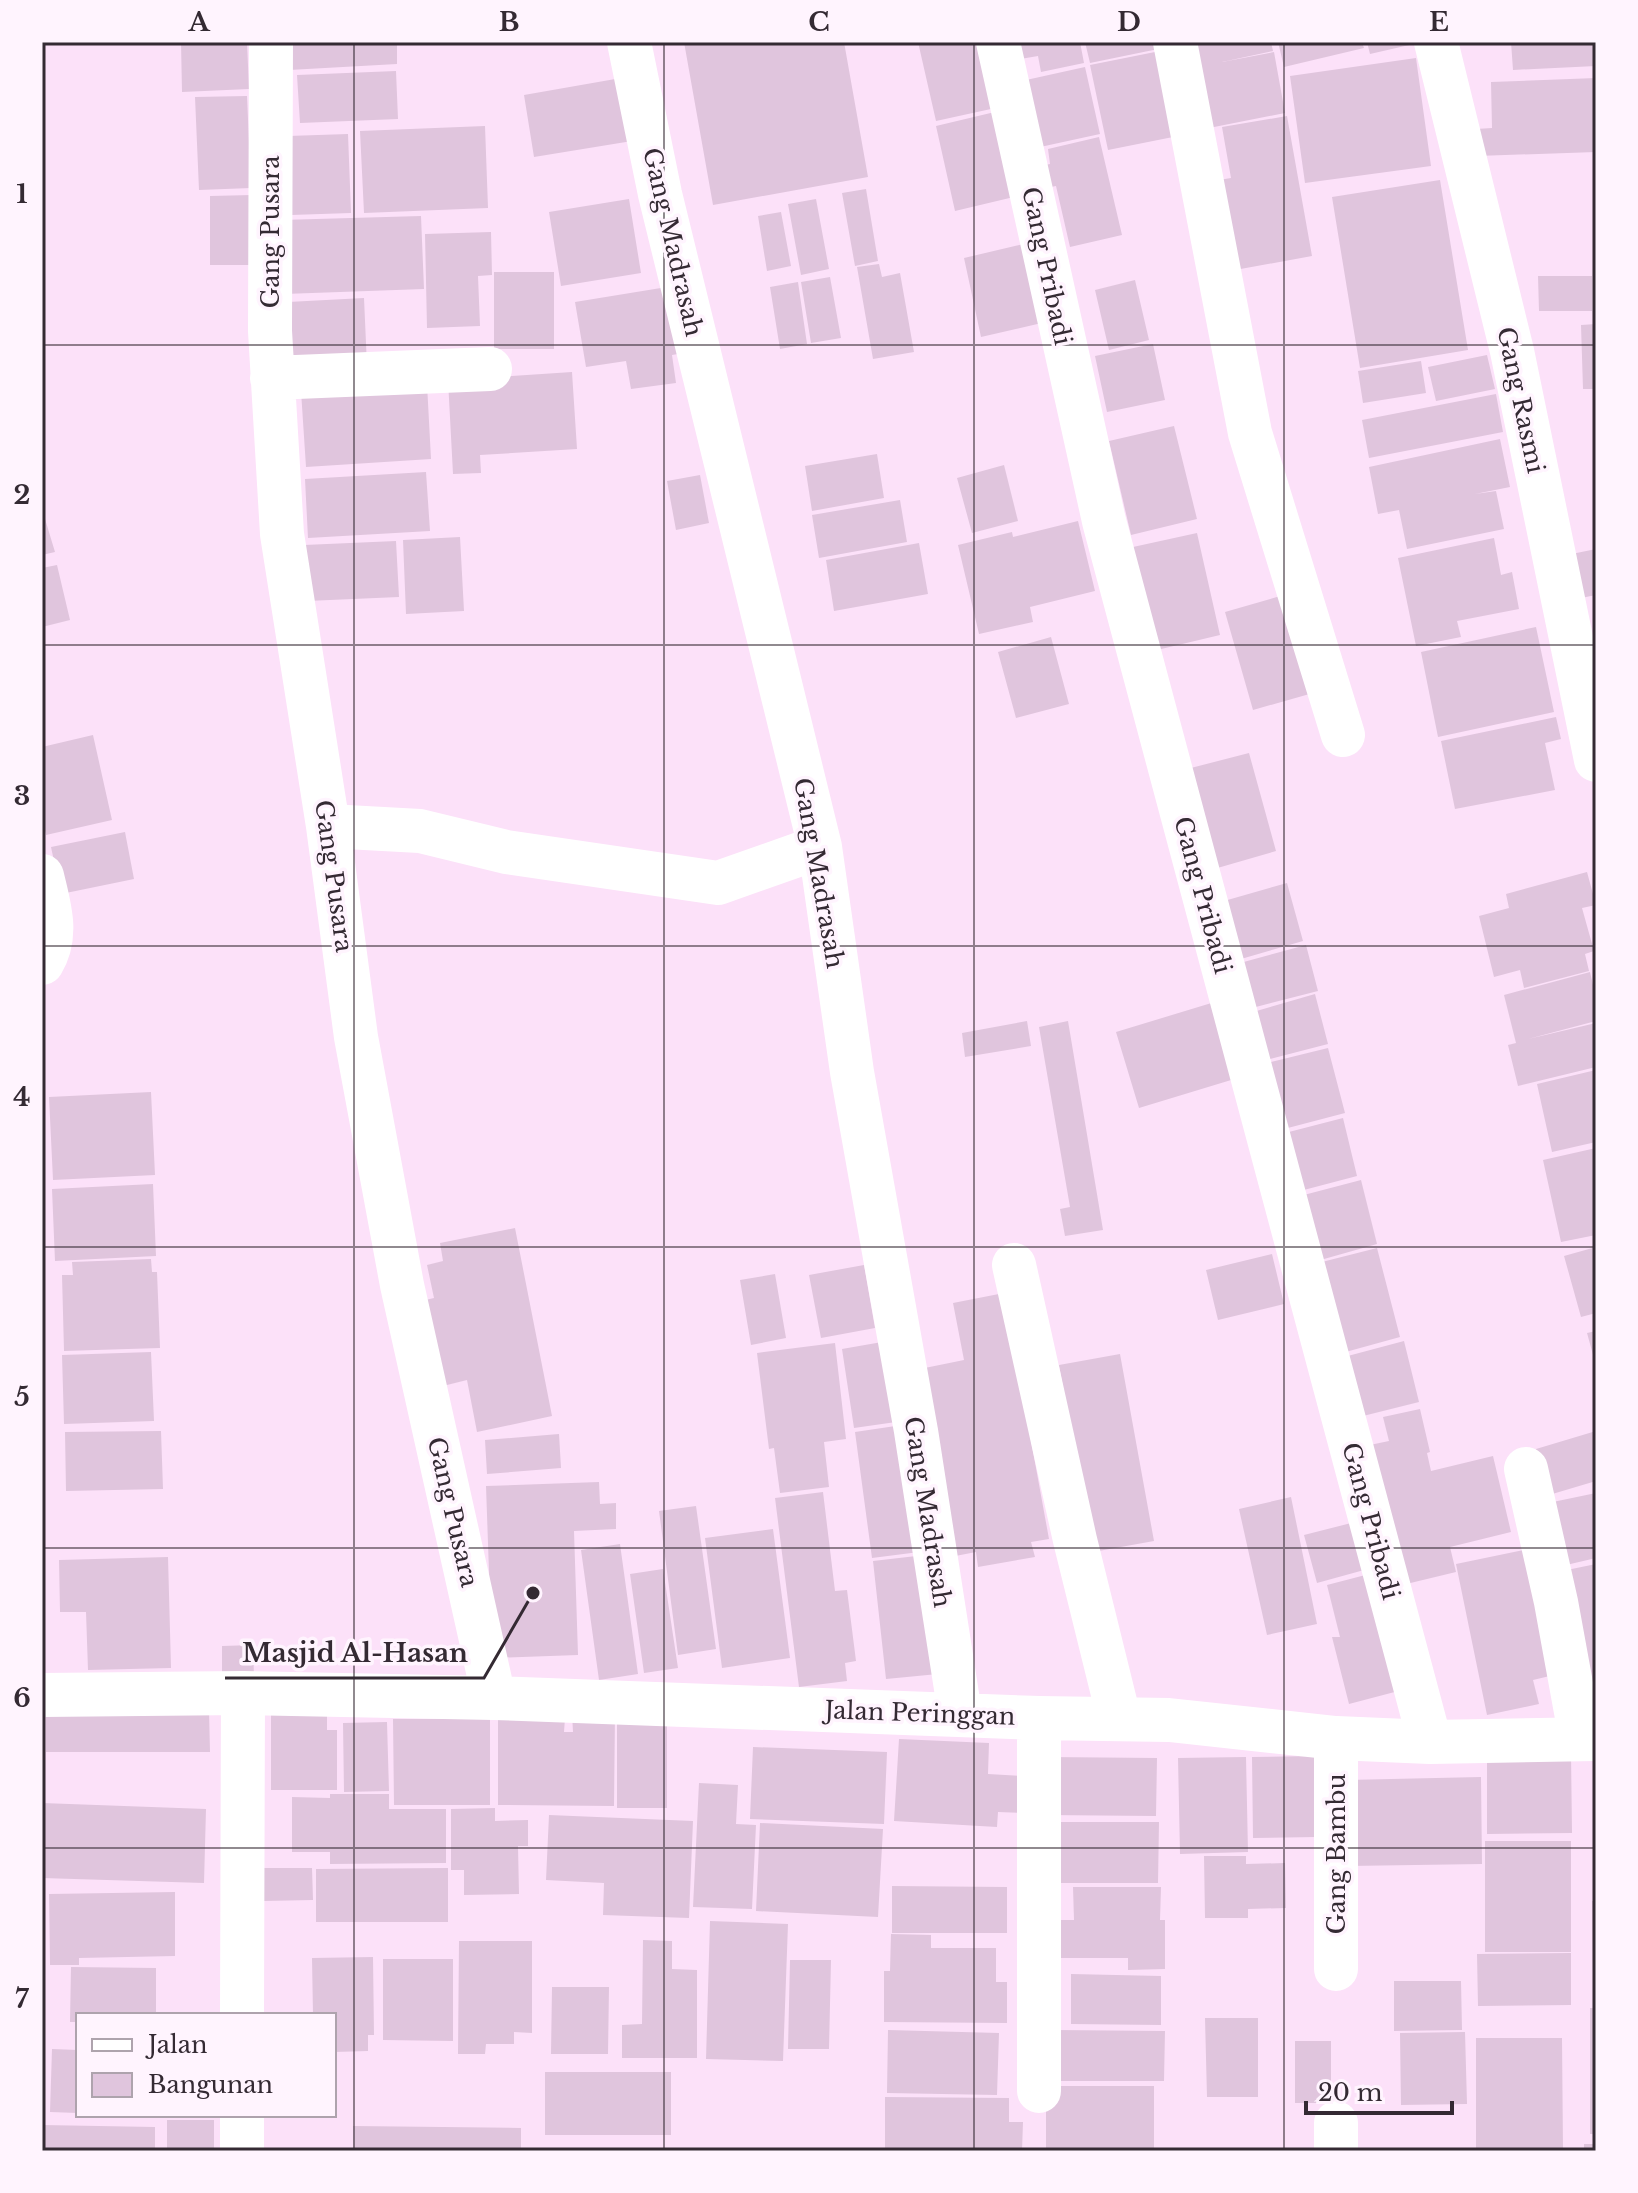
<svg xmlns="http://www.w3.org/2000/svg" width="1638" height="2193" font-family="'Libre Baskerville',serif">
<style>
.building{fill:#e0c5dd}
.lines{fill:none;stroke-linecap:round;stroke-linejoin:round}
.street{stroke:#fff;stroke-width:44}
.grid{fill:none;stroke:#342a33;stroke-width:2;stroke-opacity:0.55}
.labels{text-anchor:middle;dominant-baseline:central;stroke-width:7;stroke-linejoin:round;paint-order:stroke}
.street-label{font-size:24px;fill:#342a33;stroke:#fff4fe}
.leader{fill:none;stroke:#342a33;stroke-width:3}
.callout-dot{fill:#342a33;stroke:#fff4fe;stroke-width:3}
.callout-label{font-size:26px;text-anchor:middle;font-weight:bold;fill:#342a33;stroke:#fff4fe;stroke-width:7;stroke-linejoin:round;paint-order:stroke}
.neatline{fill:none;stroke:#342a33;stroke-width:3}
.grid-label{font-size:26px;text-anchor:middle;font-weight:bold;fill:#342a33}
</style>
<rect width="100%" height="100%" fill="#fce1f9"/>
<path class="building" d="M181,42h66l2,47 -67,3z
M288,42h109v22l-108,6z
M684,42h160l24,135 -155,28z
M918,42h67l15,65 -64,14z
M1011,42h69l4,21 -43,9 -3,-16 -24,4z
M1085,42h76l2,6 -73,15z
M1194,42h77l2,9 -51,11 52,-10 11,61 -76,15z
M1278,42h84l2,6 -80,19z
M1367,42h51v1l-48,11z
M1511,42h85v24l-83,4z
M1165,50l18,85 -75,15 -18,-85z
M1416,58l15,108 -126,17 -15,-107z
M1085,67l15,67 -69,15 -14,-67z
M396,71l2,48 -98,4 -3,-48z
M621,78l11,63 -98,16 -10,-62z
M1596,78v74l-119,4 -1,-27 16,-1 -1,-46z
M247,96l4,92 -52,2 -4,-93z
M999,111l19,85 -63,15 -19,-85z
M1287,116l25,140 -77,14 -16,-90 12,-2 -9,-51z
M485,126l3,82 -124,5 -4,-82z
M348,134l3,79 -60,2 -3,-79z
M1099,137l23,98 -52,12 -14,-61 -15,3 -5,-22 14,-3 -2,-15z
M1440,180l28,170 -108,18 -28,-171z
M866,189l12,72 -23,5 -13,-73z
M252,195l1,70h-43v-69z
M629,199l12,74 -80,13 -12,-74z
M816,199l13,70 -28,6 -13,-71z
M781,212l10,54 -24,5 -9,-55z
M421,216l3,73 -140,5 -3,-74z
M491,232l1,43 -14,1 2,50 -53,2 -2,-94z
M1028,243l18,79 -65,15 -17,-79z
M879,264l3,13 18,-4 14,79 -41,7 -16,-92z
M494,272h60v77h-60z
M1538,276h54v35h-53z
M830,277l11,61 -30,5 -10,-61z
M1135,280l14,60 -40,10 -14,-60z
M798,282l9,62 -27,5 -10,-62z
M667,287l11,67 -6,1 4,28 -45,6 -5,-28 -40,6 -11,-65z
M364,298l3,68 -76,3 -3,-67z
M1596,324v65h-13l-2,-64z
M1153,344l12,56 -58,12 -12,-56z
M1487,355l8,34 -59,12 -8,-34z
M1421,361l5,32 -63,10 -5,-32z
M572,372l5,77 -97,6 1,18 -28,1 -5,-94z
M427,384l4,75 -125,8 -5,-76z
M1496,394l7,38 -134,26 -7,-38z
M1174,426l23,93 -66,16 -22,-94z
M1500,439l10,48 -35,7 21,-3 8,38 -97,20 -8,-39 -21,4 -9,-47z
M877,454l7,44 -72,13 -7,-45z
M1004,465l14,56 -46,12 -15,-55z
M426,472l4,59 -122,7 -3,-59z
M700,475l9,48 -33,7 -9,-49z
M900,500l7,42 -88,16 -7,-43z
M42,509l13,43 -13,3z
M1078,521l17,70 -65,16 3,15 -54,12 -21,-89 54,-13 1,5z
M1197,533l23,102 -63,15 -24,-103z
M460,537l4,74 -58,3 -3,-74z
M1494,538l7,37 11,-3 7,37 -62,12 4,16 -45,9 -18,-88z
M396,541l3,56 -92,4 -3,-56z
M919,543l9,51 -94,17 -8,-51z
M1596,549v46l-25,5 -9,-44z
M57,565l13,55 -28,7v-59z
M1294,592l19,101 -60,17 -28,-98z
M1536,627l18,85 -116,25 -17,-85z
M1051,637l18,67 -53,14 -18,-66z
M1556,717l5,22 -16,4 10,47 -100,19 -14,-68z
M93,735l19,85 -66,15 -4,-17v-71z
M1249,753l27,98 -62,18 -27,-100z
M125,832l9,47 -73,15 -10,-47z
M1587,872l9,33 -14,3 12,43 -9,3 4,17 -65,17 -4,-18 -26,7 -15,-61 30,-8 -3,-14z
M1287,883l16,58 -62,18 -17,-58z
M1306,945l12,46 -66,17 -12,-45z
M1590,972l6,26v23l-68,18 68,-16v44l-78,19 -10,-41 8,-2 -12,-48z
M1315,994l13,50 -62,16 -13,-48z
M1218,1001l23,76 -102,31 -23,-76z
M1027,1021l4,25 -66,11 -3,-24z
M1068,1021l35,209 -38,6 -5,-27 10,-2 -31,-180z
M1328,1048l17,65 -61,16 -17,-66z
M1596,1070v72l-44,10 -15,-68z
M151,1092l4,83 -102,5 -4,-83z
M1343,1118l14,58 -57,15 -15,-58z
M1596,1148v87l-35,7 -18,-82z
M1361,1180l16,64 -60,17 -17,-65z
M153,1184l3,72 -101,5 -3,-72z
M515,1228l37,188 -75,16 -10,-52 -32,8 -18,-86 17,-4 -7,-33 16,-4 -3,-18z
M1596,1247v66l-15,4 -17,-61z
M1377,1248l23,89 -58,16 -24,-90z
M1272,1254l12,50 -66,16 -12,-50z
M151,1259l1,13h5l3,76 -96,3 -2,-76h11l-1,-13z
M864,1265l11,63 -54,10 -12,-63z
M775,1274l11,64 -35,7 -11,-65z
M1004,1293l45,246 -18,3 4,15 -57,10 -2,-15 -31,6 -35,-187 54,-11 -11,-57z
M1596,1331v31h-1l-8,-29z
M1404,1341l15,61 -60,15 -15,-60z
M882,1342l14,80 -42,6 -12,-79z
M835,1343l11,96 -22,3 5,45 -49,6 -6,-45 -5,1 -12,-96z
M151,1352l3,69 -90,3 -2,-69z
M1120,1354l34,187 -61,11 -34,-187z
M1420,1409l10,43 -3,1 4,18 62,-15 18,76 -61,15 6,25 -58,14 -33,-140 24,-5 -6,-24z
M909,1424l18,127 -55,7 -17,-126z
M161,1431l2,58 -97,2 -1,-59z
M1596,1431v50l-47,14 -13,-46z
M559,1434l2,34 -74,6 -2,-34z
M599,1482l1,22 16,-1v26l-42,2 4,124 -86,3 -6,-172z
M823,1492l12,99 12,-1 9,71 -11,2 2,18 -48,6 -24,-189z
M1596,1493v65l-34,8 -14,-63z
M1291,1497l26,127 -50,11 -28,-126z
M696,1506l20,143 -38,6 -19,-144z
M1363,1520l12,47 -58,16 -13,-48z
M773,1529l17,129 -68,10 -17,-130z
M620,1544l18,130 -39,6 -18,-130z
M1533,1548l25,126 -25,6 6,24 -52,11 -31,-151z
M925,1555l13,119 -52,5 -13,-118z
M168,1557l3,111 -83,2 -2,-58h-26l-1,-52z
M1596,1564v143l-34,-136z
M663,1569l15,99 -34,5 -14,-99z
M1377,1572l29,117 -57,15 -17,-67h8l-13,-52z
M253,1645l1,33 -32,2v-34z
M46,1710h163l1,42h-164z
M327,1710v20h10v60h-66v-79z
M572,1713h43l-1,93 -116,-1v-87h67l-1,14h9z
M393,1719h97v86h-96z
M387,1722l2,69 -45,1 -1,-69z
M617,1723h50v85h-50z
M899,1739l90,4 -1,31 36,2 -2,37 -24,-1 -1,15 -103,-6z
M753,1747l134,5 -3,72 -134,-5z
M1571,1753l1,80 -85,1v-80z
M1315,1756l1,81 -63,1 -1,-81z
M1047,1757l110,1 -1,58 -110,-1z
M1246,1757l2,95 -68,2 -2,-96z
M1481,1777l1,87 -134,2 -2,-86z
M699,1783l39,2 -2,39 20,1 -4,84 -59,-2z
M330,1794h59v15h57v54l-116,1v-12h-38v-55l38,1z
M42,1803l164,6 -2,74 -162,-5z
M495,1808v13l33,-1v26h-10l1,48 -55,1v-25h-13v-61z
M549,1815l144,6 -4,97 -86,-3 1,-32 -58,-3z
M1054,1822h105l-1,61h-104z
M760,1823l123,6 -5,88 -122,-6z
M1485,1841h86v111h-86z
M1204,1856h42v8l39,-1 1,45 -38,1v9h-43z
M263,1868h49l1,32 -50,1z
M448,1868v54h-132v-53z
M892,1886l115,1v46h-115z
M1073,1887h88l-1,33h5v49l-37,1v-12h-69v-38h15z
M175,1892v64l-96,2v7h-29l-1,-71z
M1592,1901h4v72h-3z
M710,1921l78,3 -5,137 -77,-2z
M891,1934l40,1v13h65v34h11v41l-123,-1v-51h6z
M643,1940l29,1v28l25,1v88h-75v-33l20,-1z
M459,1941h73v92l-18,-1v12h-28l-1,10h-27z
M1571,1953v52l-93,1 -1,-52z
M373,1957l1,78h-6v16l-34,1v-37h-21l-1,-57z
M383,1959h70v82l-70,-1z
M790,1960h41l-2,89h-41z
M71,1967l85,1v47h-78v7h-8z
M1071,1974l90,2v49l-90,-1z
M1394,1981h67l1,49 -68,1z
M552,1987h57l-1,67h-57z
M1590,2008h6v126h-6z
M1205,2018h53v79h-51z
M888,2030l111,3 -2,62 -110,-2z
M1055,2030l110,1 -1,50h-109z
M1465,2032l2,72 -66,1 -1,-72z
M1476,2038h86l1,113h-87z
M1295,2041h36v62h-36z
M52,2049l26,1v63l-28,-1z
M545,2072h126v63h-126z
M1046,2086h108v65h-108z
M885,2097l124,1v24h14l-1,29h-137z
M167,2120h47v31h-47z
M42,2125l113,2v24h-113z
M353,2126l168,2v23h-168z
M1584,2144h12v7h-12z"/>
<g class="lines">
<path class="street" d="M271,42l-1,289 12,203 46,292 28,211 46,248 92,413
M629,42l31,152 160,653 32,225 64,359 44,283
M998,42l106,479 326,1221
M1175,42l75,391 93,302
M1436,42l76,309 84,409
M272,378l218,-9
M328,826l92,5 86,21 212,31 102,-36
M42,876c7,30 17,59 0,87
M1014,1265l61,275 44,178
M1526,1469l30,133 25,137
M42,1695l201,-2 251,5 545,20 130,2 167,18 94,4 166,-3
M1336,1969v-231
M242,2015l1,-322
M1039,2091v-373
M242,2151v-36
M1336,2151v-28"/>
</g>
<path class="grid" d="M354,42v2109M664,42v2109M974,42v2109M1284,42v2109M42,345h1554M42,645h1554M42,946h1554M42,1247h1554M42,1548h1554M42,1848h1554"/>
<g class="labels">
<g class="street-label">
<text transform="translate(270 232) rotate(-90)">Gang Pusara</text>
<text transform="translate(673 242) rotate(77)">Gang Madrasah</text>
<text transform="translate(1047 266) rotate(78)">Gang Pribadi</text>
<text transform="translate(1521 400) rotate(78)">Gang Rasmi</text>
<text transform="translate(819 873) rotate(80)">Gang Madrasah</text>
<text transform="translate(334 876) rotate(82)">Gang Pusara</text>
<text transform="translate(1203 895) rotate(75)">Gang Pribadi</text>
<text transform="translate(453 1512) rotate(77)">Gang Pusara</text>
<text transform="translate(928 1512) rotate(81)">Gang Madrasah</text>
<text transform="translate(1371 1521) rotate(75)">Gang Pribadi</text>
<text transform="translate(920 1713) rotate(2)">Jalan Peringgan</text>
<text transform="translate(1336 1854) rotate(-90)">Gang Bambu</text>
</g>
</g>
<path class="leader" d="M533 1593L484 1678H225"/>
<circle class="callout-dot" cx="533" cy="1593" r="8"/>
<g class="callout-label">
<text x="355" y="1662">Masjid Al-Hasan</text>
</g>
<rect width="1638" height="2193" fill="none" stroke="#fff4fe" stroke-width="88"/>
<rect x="76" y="2013" width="260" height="104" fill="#fff4fe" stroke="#aea3ad" stroke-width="2"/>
<rect x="92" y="2039" width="40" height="12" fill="#ffffff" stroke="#aea3ad" stroke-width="2"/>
<text x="148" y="2053" font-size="24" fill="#342a33">Jalan</text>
<rect x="92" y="2073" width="40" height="24" fill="#e0c5dd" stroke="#aea3ad" stroke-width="2"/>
<text x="148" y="2093" font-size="24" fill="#342a33">Bangunan</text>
<path d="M1306 2101v12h146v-12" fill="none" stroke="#342a33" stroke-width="4"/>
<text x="1318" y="2101" font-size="24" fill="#342a33" stroke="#fff4fe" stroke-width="6" paint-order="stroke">20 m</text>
<rect x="44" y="44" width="1550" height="2105" class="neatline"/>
<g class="grid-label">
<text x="199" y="31">A</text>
<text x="509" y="31">B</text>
<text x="819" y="31">C</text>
<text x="1129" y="31">D</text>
<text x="1439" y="31">E</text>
<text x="22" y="203">1</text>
<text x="22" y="504">2</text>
<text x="22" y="805">3</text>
<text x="22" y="1106">4</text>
<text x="22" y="1406">5</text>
<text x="22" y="1707">6</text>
<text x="22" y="2008">7</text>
</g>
</svg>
